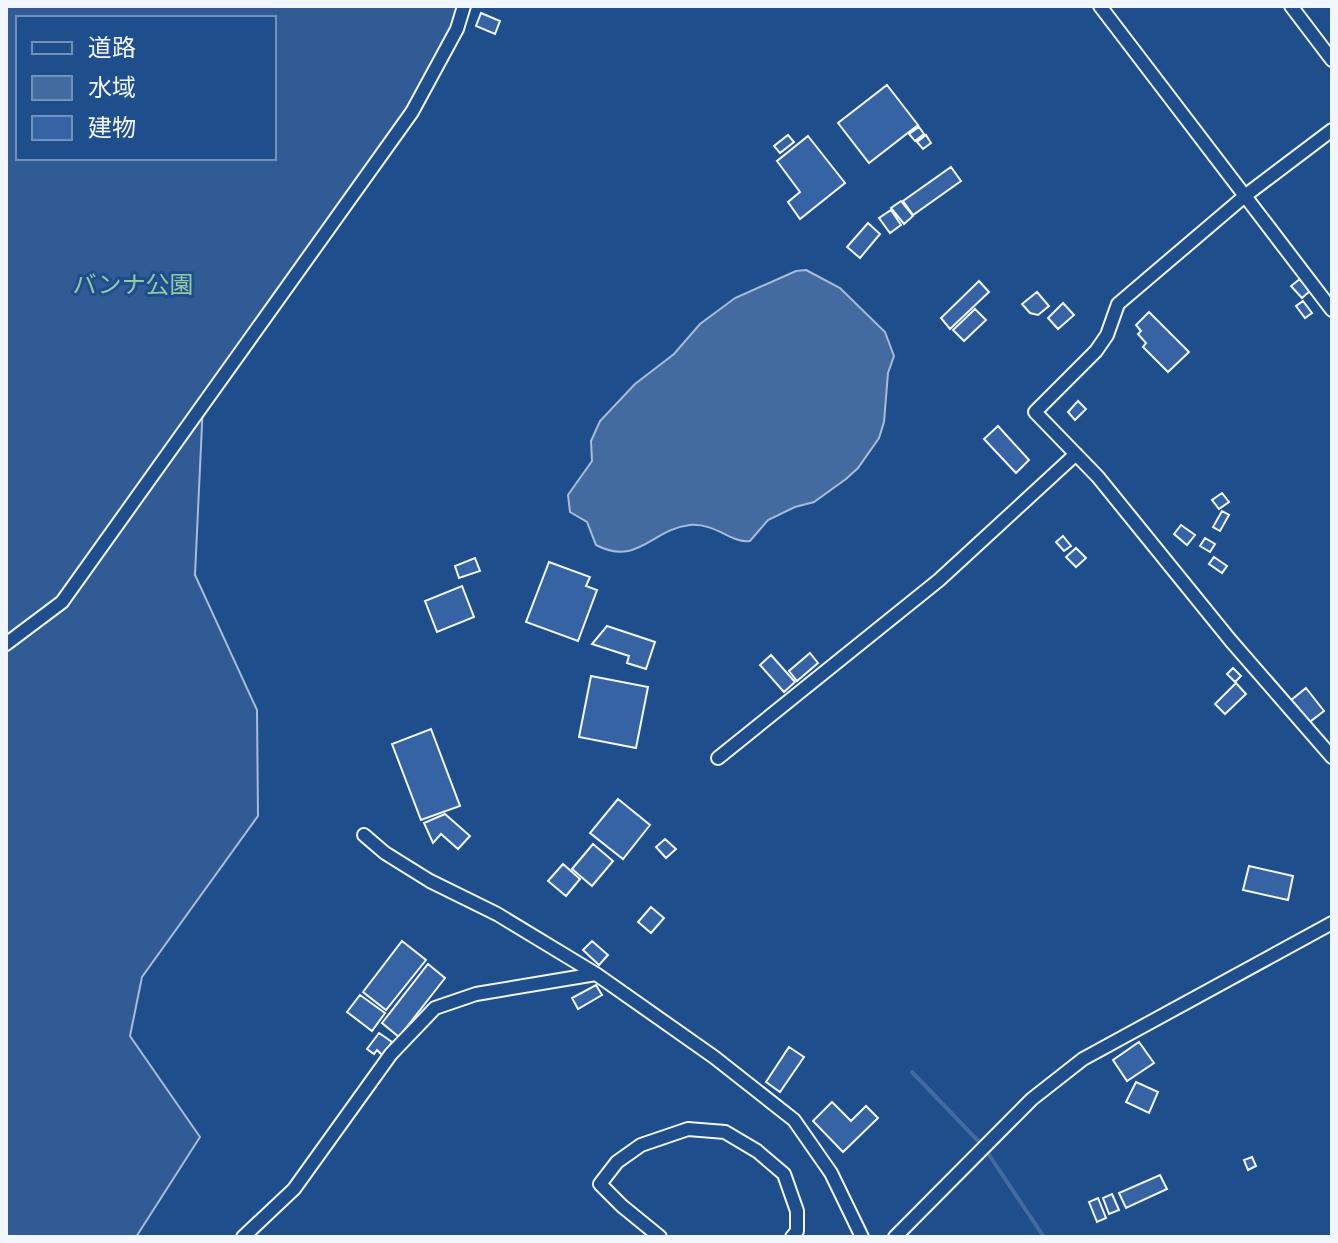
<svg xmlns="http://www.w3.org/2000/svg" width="1338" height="1243" font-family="Montserrat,'Noto Sans JP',sans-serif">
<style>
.built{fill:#305b95;stroke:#a8bbd7;stroke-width:2;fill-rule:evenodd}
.water{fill:#446ba0;stroke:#a8bbd7;stroke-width:2}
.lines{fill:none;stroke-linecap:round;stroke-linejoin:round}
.stream{stroke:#446ba0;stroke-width:4}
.building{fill:#3563a3;stroke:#f2f6ff;stroke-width:2}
.minor-casing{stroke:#f2f6ff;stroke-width:16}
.minor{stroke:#1f4e8c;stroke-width:12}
.labels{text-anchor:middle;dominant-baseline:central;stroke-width:6;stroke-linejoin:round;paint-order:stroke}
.park-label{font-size:24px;fill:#97c8a6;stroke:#1f4e8c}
</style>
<rect width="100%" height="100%" fill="#1f4e8c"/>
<path class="built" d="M6,6h458l-52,106 -209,291 -8,172 62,135 1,106 -116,161 -12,59 70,101 -64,100h-130zM18,18h256v140h-256z"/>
<path class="water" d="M806,270l34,18 45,44 9,24 -6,17 -4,49 -5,16 -21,30 -12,11 -32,23 -19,5 -27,13 -18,21c-17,3 -34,-18 -60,-16 -38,4 -52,42 -94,20l-9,-23 -17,-10 -2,-17 24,-34 -1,-20 9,-20 35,-37 39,-30 26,-30 35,-26 61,-27z"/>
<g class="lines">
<path class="stream" d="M912,1072l71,74 61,91"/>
</g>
<path class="building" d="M481,13l19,8 -5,13 -19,-8z
M887,85l31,40 -49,38 -31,-40z
M919,127l5,7 -9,7 -6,-7z
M788,135l6,7 -14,11 -6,-7z
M926,135l5,8 -8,6 -6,-7z
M808,136l37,47 -45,36 -12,-17 12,-10 -23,-31z
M951,167l10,14 -48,34 -10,-14z
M901,201l12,15 -9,8 -13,-16z
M891,210l10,15 -11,8 -11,-15z
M868,223l12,11 -20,24 -13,-11z
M1300,279l10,12 -8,7 -11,-12z
M979,281l10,11 -39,37 -9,-11z
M1037,292l12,14 -11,9 -8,-2 -8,-9z
M1303,301l9,12 -7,5 -9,-12z
M1063,303l11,12 -16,14 -10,-11z
M975,309l11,11 -22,21 -11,-11z
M1149,312l40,40 -21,20 -25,-25 3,-4 -8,-9 3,-3 -5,-6z
M1078,401l8,8 -11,11 -7,-8z
M998,426l31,34 -13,13 -32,-34z
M1222,493l7,9 -10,7 -7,-9z
M1222,511l7,4 -9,16 -7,-4z
M1181,525l14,10 -8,10 -13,-11z
M1063,536l8,10 -7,5 -8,-9z
M1205,538l10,6 -5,8 -10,-6z
M1076,548l10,10 -10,9 -10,-10z
M1214,557l13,9 -5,7 -13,-9z
M475,558l5,13 -21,7 -4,-12z
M549,562l41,15 -4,9 11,4 -19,51 -52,-19z
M462,586l12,31 -37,15 -12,-31z
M607,626l48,16 -9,27 -19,-6 2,-7 -37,-12z
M810,653l8,10 -21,18 -8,-10z
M771,655l24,27 -11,10 -24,-27z
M1233,668l8,8 -6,6 -8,-8z
M591,676l57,11 -12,61 -57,-11z
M1236,683l10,11 -21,20 -10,-10z
M1306,688l18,23 -17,13 -17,-23z
M431,729l29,77 -39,14 -29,-76z
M618,799l32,26 -27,34 -33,-26z
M445,814l25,22 -12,13 -17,-15 -8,9 -9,-20z
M665,839l11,10 -10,9 -10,-11z
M593,844l20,17 -21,25 -20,-17z
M563,864l17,15 -14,17 -18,-15z
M1249,866l44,10 -5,24 -45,-10z
M651,907l13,11 -13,15 -13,-11z
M402,941l24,19 -40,50 -23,-18z
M592,941l16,14 -9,10 -16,-15z
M428,964l17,14 -46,59 -17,-14z
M596,985l6,10 -24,14 -6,-11z
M360,995l25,18 -13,18 -25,-19z
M379,1033l13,9 -10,13 -5,-5 -3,4 -7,-5z
M1139,1042l15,21 -27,18 -14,-21z
M789,1047l15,10 -24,35 -14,-10z
M1136,1082l22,10 -9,21 -23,-11z
M832,1102l19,19 15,-15 12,12 -35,34 -30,-31z
M1252,1157l4,9 -8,4 -4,-10z
M1160,1175l7,14 -41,19 -7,-15z
M1112,1194l7,16 -10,4 -6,-16z
M1098,1198l8,20 -9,4 -8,-20z"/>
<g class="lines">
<defs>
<path id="minor" d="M1100,6l232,304
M1291,6l41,54
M1332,130l-86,65 -128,109 -11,31 -11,16 -61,61 63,65 133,164 101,116
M6,644l56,-42 350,-490 45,-83 7,-23
M718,758l221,-178 137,-126
M364,835l21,18 45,28 67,33 99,60 118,83 80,63 37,53 31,64
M243,1237l51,-48 97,-135 44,-46 41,-14 120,-20
M660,1237l-38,-31 -22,-22 17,-22 24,-17 47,-16 37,3 32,19 27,23 13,37v20l-5,6
M895,1237l137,-138 51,-40 249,-136"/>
</defs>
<use href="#minor" class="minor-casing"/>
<use href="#minor" class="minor"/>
</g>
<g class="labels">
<g class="park-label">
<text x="133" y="284">バンナ公園</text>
</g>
</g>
<rect width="1338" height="1243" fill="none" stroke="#f2f6ff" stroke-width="16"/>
<rect x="16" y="16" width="260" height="144" fill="#1f4e8c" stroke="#7391ba" stroke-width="2"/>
<rect x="32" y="42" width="40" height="12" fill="#1f4e8c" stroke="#7391ba" stroke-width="2"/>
<text x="88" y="56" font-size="24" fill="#f2f6ff">道路</text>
<rect x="32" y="76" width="40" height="24" fill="#446ba0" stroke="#7391ba" stroke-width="2"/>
<text x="88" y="96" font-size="24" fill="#f2f6ff">水域</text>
<rect x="32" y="116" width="40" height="24" fill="#3563a3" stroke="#7391ba" stroke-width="2"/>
<text x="88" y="136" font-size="24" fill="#f2f6ff">建物</text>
</svg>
